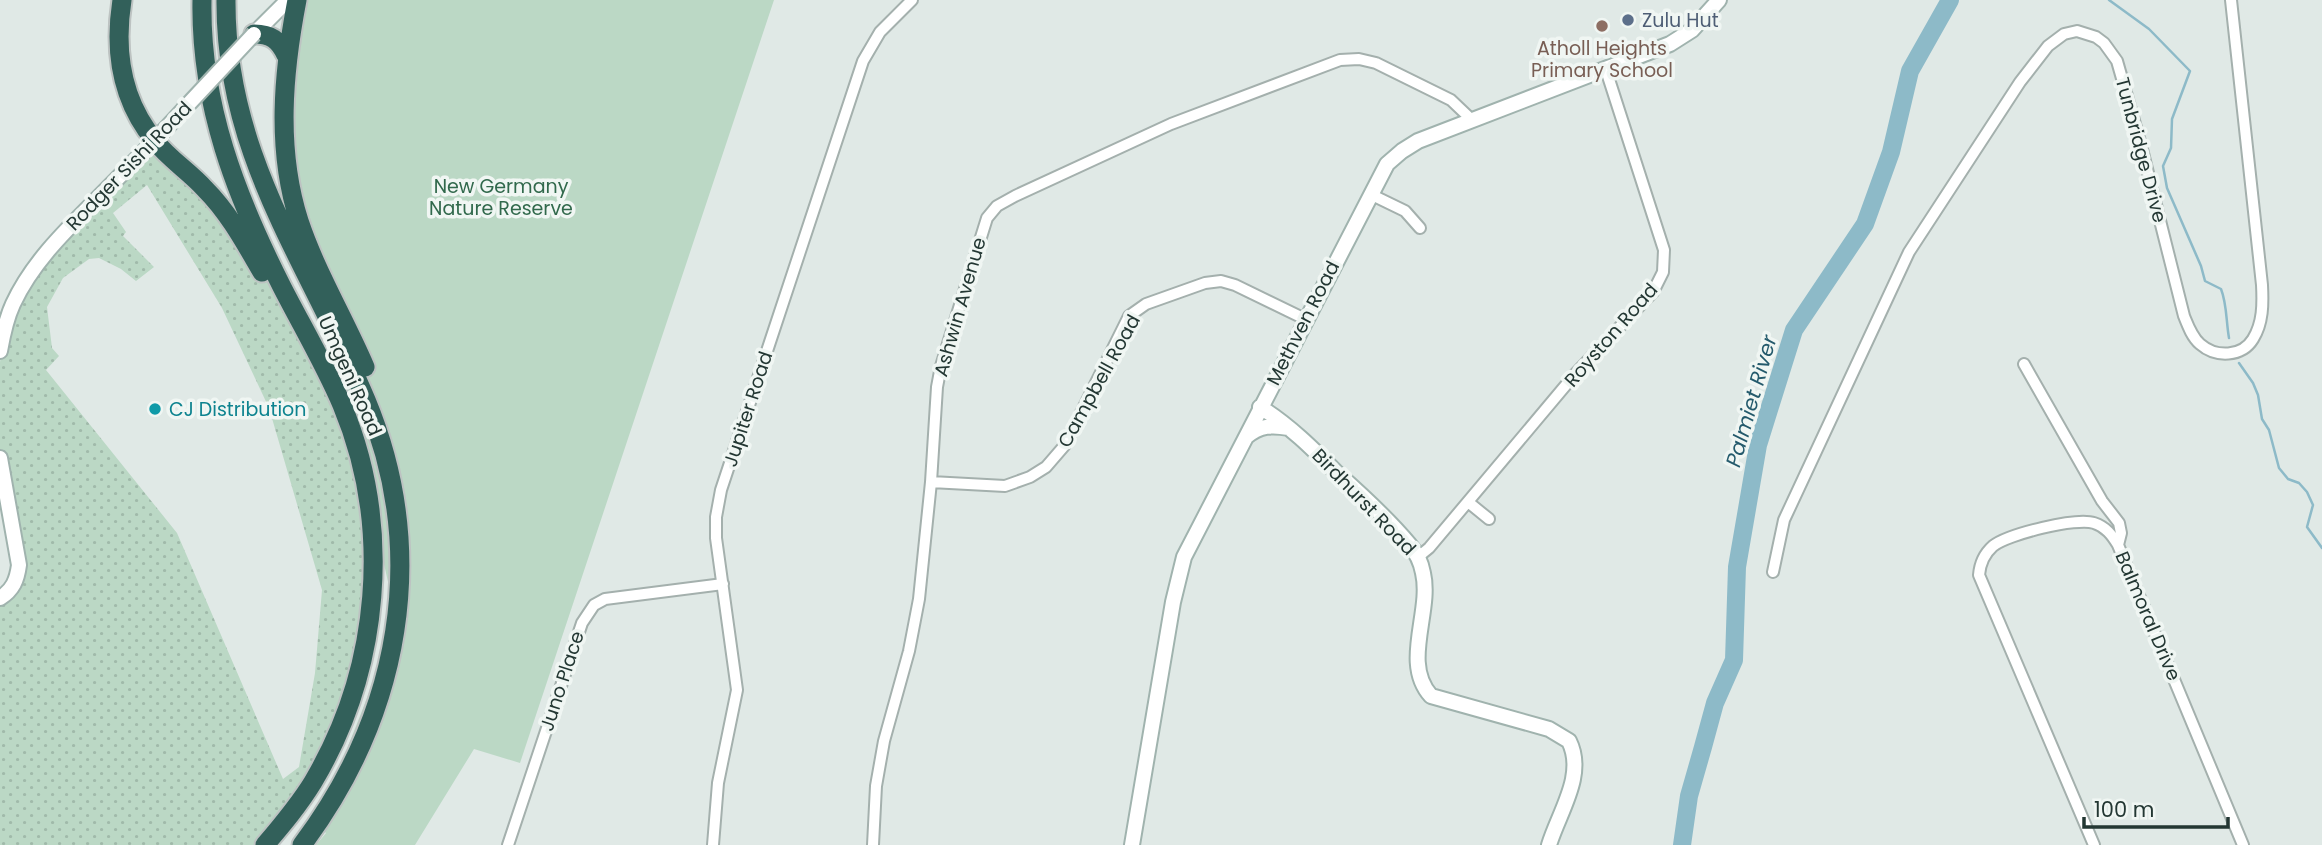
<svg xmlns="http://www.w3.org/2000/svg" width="2322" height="845" font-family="Poppins,sans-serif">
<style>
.grass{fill:url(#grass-dots);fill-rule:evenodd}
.green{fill:#bbd8c5}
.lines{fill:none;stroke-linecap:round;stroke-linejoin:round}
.stream{stroke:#8dbac8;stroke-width:2.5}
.river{stroke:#8dbac8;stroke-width:18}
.street-casing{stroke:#a4b0ad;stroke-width:14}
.secondary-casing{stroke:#a0b3ae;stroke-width:18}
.highway-casing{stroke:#bdc3c2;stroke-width:23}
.street{stroke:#fff;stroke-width:10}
.secondary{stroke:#fff;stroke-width:14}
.highway{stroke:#32605a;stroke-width:19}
.secondary-bridge-casing{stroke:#a0b3ae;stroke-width:18;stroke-linecap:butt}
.secondary-bridge{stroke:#fff;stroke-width:14}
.service-dot{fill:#5c6f8a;stroke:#f0f6f3;stroke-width:2.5}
.education-dot{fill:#8d6e63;stroke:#f0f6f3;stroke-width:2.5}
.culture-dot{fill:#0f9aa8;stroke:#f0f6f3;stroke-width:2.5}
.labels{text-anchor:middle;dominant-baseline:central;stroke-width:7;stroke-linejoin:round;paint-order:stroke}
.service-label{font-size:19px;fill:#4e5e75;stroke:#f0f6f3;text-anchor:start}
.education-label{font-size:19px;fill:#785e54;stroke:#f0f6f3}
.street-label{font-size:19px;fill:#233733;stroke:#f0f6f3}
.park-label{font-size:19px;fill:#31694c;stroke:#f0f6f3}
.culture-label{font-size:19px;fill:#0d838f;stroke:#f0f6f3;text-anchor:start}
.water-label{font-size:21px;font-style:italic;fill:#245a6c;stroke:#f0f6f3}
</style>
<defs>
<pattern id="grass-dots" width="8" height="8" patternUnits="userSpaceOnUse" patternTransform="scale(1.75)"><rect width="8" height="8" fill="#bbd8c5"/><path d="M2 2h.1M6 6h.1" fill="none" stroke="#a0baaa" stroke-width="1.8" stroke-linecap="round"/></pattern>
</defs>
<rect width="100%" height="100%" fill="#e0e9e6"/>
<path class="grass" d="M154,143l87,96 47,77 68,131 16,119 -32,160 -77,119h-263v-245l20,-37 -20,-112v-89l6,-35 18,-41zM147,185l75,123 47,100 53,182 -7,83 -16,94 -16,12 -106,-246 -131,-163 13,-14 -7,-8 -5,-41 16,-29 26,-19 10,-1 22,11 15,12 18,-14 -31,-31 3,-4 -13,-19z"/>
<path class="green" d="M298,0h476l-254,763 -46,-14 -59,96h-99l10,-12 -9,-8 80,-203 -80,-357 -30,-105z"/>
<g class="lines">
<path class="stream" d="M2109,0l40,29 41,42 -18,48 -1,29 -8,18 4,22 34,78 4,15 16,8c6,15 5,32 8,49
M2239,363l14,20 5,12 4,24 7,11 10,38 9,11 11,4 8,9 6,13 -6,22 15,21"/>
<path class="river" d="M1682,845l7,-49 14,-49 12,-44 19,-43 3,-93 21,-122 36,-115 71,-106 26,-72 19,-81 40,-71"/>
<defs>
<path id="street" d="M1370,194l35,17 15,17
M2024,364l78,137 17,22 2,10 -3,12
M931,482l74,4 25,-9 16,-10 19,-22 64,-129 17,-12 59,-21 16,-2 14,4 70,34
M1468,502l21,17
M1418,557l11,-9 147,-175 77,-81 10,-20 1,-22 -58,-180
M1773,572l11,-52 125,-268 111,-170 28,-36 16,-12 13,-3 19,6 8,6 13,18 24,84 43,171c4,10 8,21 16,28 16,14 42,13 53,-5 10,-16 10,-35 9,-54l-31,-285
M508,845l74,-222 12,-18 11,-6 118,-15
M713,845l5,-62 19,-93 -21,-152v-21l5,-27 142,-429 17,-29 32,-32
M873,845l3,-59 8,-45 25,-90 10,-52 12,-117 6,-95 4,-21 46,-148 10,-12 18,-10 156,-72 169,-64 19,-1 17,4 75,37 21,20
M2094,845l-115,-270c1,-12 5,-21 14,-29 15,-12 84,-29 101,-23 12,4 18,12 24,22l125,300"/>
<path id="secondary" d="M254,34l34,-34
M0,351c3,-17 6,-32 13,-47 19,-41 52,-73 84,-105 29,-29 58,-58 86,-89
M1260,407c29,18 53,42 77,66 25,22 51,46 72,71 7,8 12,18 14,29 9,39 -22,90 8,123l118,33 20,12c17,34 -10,71 -20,104
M1246,437c14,-12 26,-12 43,-9
M0,458l19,107c-2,15 -6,25 -19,33
M1132,845l41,-243 11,-45 203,-393 15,-13 16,-10 252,-97 22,-14 27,-30"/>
<path id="highway" d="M122,0c-8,51 -1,100 33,141 14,18 35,31 50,48 24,24 40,54 57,83
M202,0c-2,104 34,196 80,287 20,39 43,78 60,118 51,122 38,264 -29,377 -14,23 -31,43 -48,63
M226,0c-1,157 83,263 140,400 64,154 34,314 -64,445
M297,0c-14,73 -21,149 2,221 17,51 45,97 66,146
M254,34c17,0 25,6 32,21"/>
</defs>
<use href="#street" class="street-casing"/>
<use href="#secondary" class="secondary-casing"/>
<use href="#highway" class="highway-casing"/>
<use href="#street" class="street"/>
<use href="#secondary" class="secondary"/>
<use href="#highway" class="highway"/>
<defs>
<path id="secondary-bridge" d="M183,110l71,-76"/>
</defs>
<use href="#secondary-bridge" class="secondary-bridge-casing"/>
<use href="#secondary-bridge" class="secondary-bridge"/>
</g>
<circle class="service-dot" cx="1628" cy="20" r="7"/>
<circle class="education-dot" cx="1602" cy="26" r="7"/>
<circle class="culture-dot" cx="155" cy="409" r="7"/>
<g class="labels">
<g class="service-label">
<text x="1642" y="20">Zulu Hut</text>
</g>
<g class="education-label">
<text x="1602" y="48">Atholl Heights<tspan x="1602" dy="22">Primary School</tspan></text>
</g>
<g class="street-label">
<text transform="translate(2141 150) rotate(75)">Tunbridge Drive</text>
<text transform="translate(129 166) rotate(-46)">Rodger Sishi Road</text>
<text transform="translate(960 307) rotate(-74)">Ashwin Avenue</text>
<text transform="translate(1303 323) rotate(-63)">Methven Road</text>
<text transform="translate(1611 335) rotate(-49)">Royston Road</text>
<text transform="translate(350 376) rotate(66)">Umgeni Road</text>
<text transform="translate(1099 381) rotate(-61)">Campbell Road</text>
<text transform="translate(748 409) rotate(-72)">Jupiter Road</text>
<text transform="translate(1364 502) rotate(46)">Birdhurst Road</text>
<text transform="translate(2148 616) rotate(67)">Balmoral Drive</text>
<text transform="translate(562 681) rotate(-72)">Juno Place</text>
</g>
<g class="park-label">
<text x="501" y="186">New Germany<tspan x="501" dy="22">Nature Reserve</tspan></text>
</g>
<g class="culture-label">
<text x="169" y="409">CJ Distribution</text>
</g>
<g class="water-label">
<text transform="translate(1751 401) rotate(-74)">Palmiet River</text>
</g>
</g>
<path d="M2084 817v10h144v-10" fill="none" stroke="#233733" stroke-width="3.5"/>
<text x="2094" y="817" font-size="21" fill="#233733" stroke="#f0f6f3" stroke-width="5" paint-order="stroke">100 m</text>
</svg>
